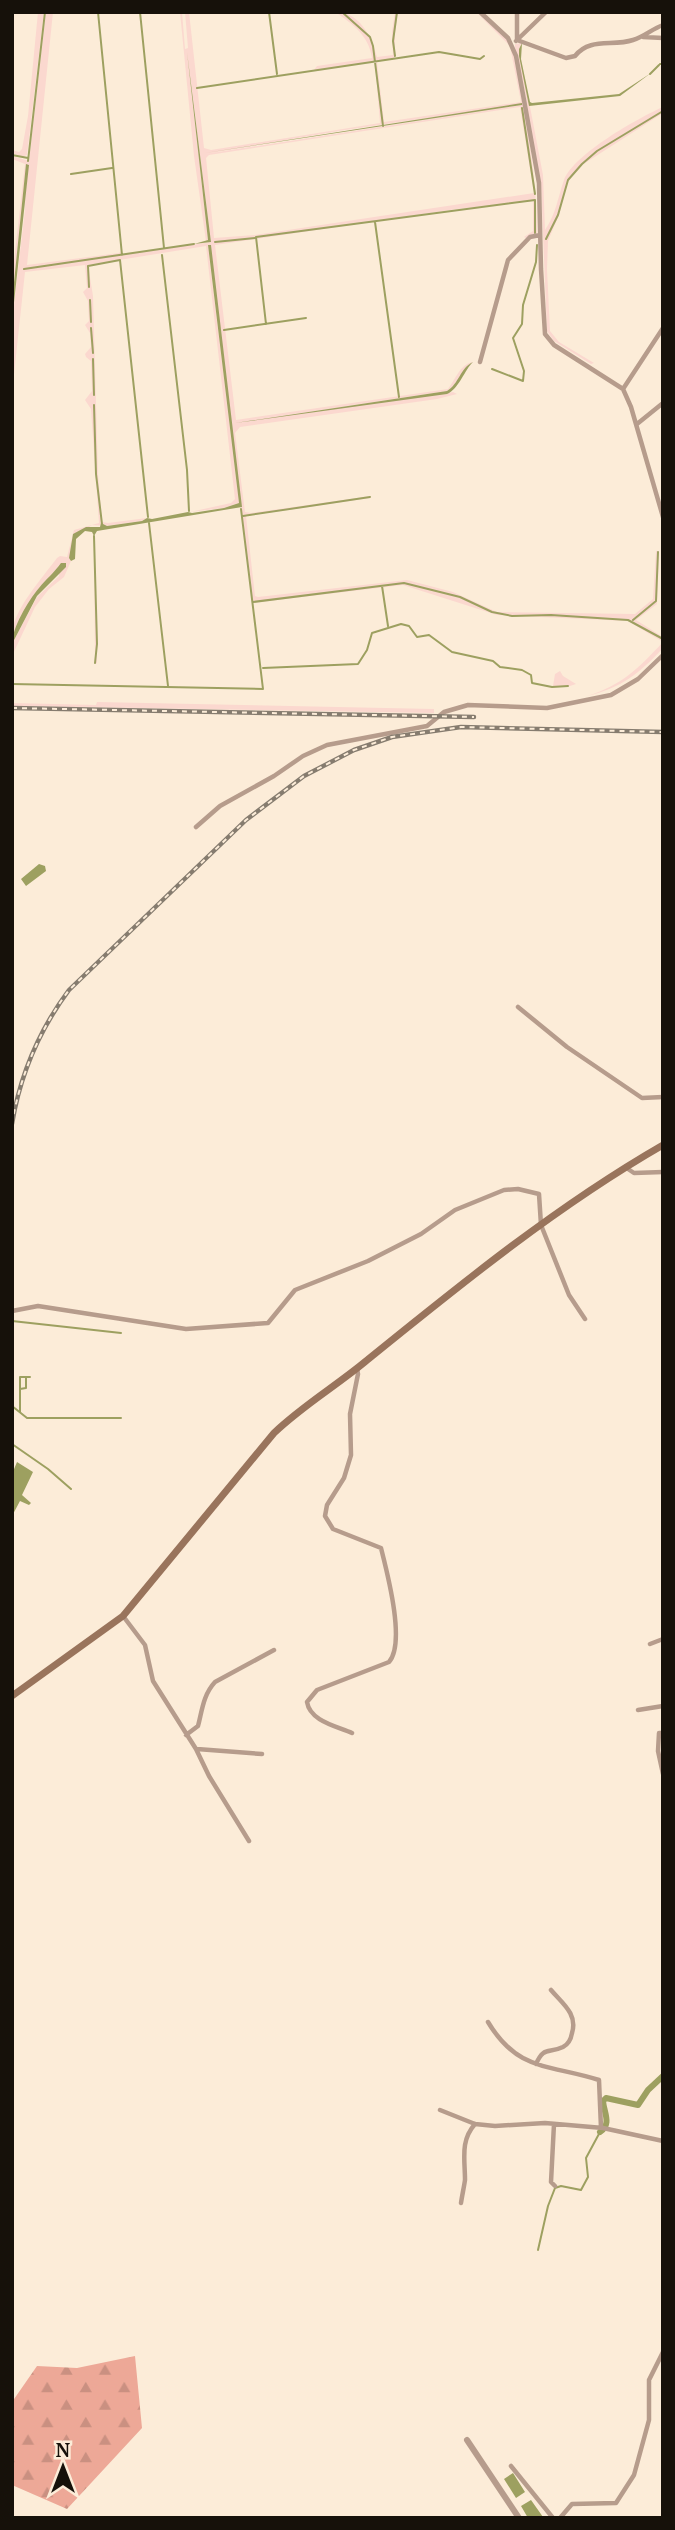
<svg xmlns="http://www.w3.org/2000/svg" width="675" height="2530" font-family="'PT Serif',serif">
<style>
.grass{fill:#fbd8cf;fill-rule:evenodd}
.forest{fill:url(#forest-firs)}
.water{fill:#9da060}
.lines{fill:none;stroke-linecap:round;stroke-linejoin:round}
.stream{stroke:#9da060;stroke-width:2}
.canal{stroke:#9da060;stroke-width:6}
.minor{stroke:#b69c8c;stroke-width:4.5}
.tertiary{stroke:#b69c8c;stroke-width:6}
.secondary{stroke:#99745c;stroke-width:7}
.rail-casing{stroke:#867c6f;stroke-width:4.5}
.rail{stroke:#fcecd8;stroke-width:2;stroke-dasharray:5;stroke-linecap:butt}
</style>
<defs>
<pattern id="forest-firs" width="22" height="20" patternUnits="userSpaceOnUse" patternTransform="scale(1.75)"><rect width="22" height="20" fill="#eda897"/><path d="M5 1l3.5 6h-7zM16 11l3.5 6h-7z" fill="#ca9081"/></pattern>
</defs>
<rect width="100%" height="100%" fill="#fcecd8"/>
<path class="grass" d="M38,12h6l-17,143 -5,2 -10,-4v-3l7,2 3,-3 6,-33z
M46,12h7l-26,253 92,-12 2,-2 2,3 88,-12 -24,-190 21,188 -2,1 -12,-85 -14,-144h2l3,37 3,-1 -3,-36h4l15,136 7,2 169,-27 -5,-61 -61,8 3,-4 55,-8c-3,-22 -19,-34 -37,-46 25,0 36,24 42,45l16,-2 -1,-23 3,-20h3l-3,20v26l-18,4 7,60 137,-20 -11,-56 -34,-34 31,27 6,13c12,61 24,120 24,181l-11,5 -2,-1 9,-6v-30l-76,8 -242,36 21,175 212,-31c8,-10 12,-25 25,-27 -12,7 -14,22 -26,29l-212,32 218,-31 4,2 -20,5 -197,28 -5,6 10,79 6,1 120,-17 -1,2 -124,18 9,80 3,1 149,-17 46,12 44,20 138,2 18,-15 3,-48h3l-2,53 -21,16 27,17v5l-35,-21 -131,-6 -94,-30 -151,18 -42,-358 -2,1 31,257 -15,5 -34,4 41,-9 4,-4 -29,-253 -118,19 5,31 5,178 4,48 6,1 39,-5 -5,3 -35,5 -15,-1 -20,13 -1,18 -2,2 2,3 -7,16 -15,12 -14,18 -23,49v-12l25,-47 22,-21v-11l-5,10 -14,12 -28,48c0,-24 31,-58 45,-77l3,-2 7,1 7,-27 25,-7 -8,-114 -6,-9 7,-9 -1,-30 -5,-4 -1,-3 6,-7 -1,-14 -5,-8 4,-4 -1,-20 -5,-9 4,-4 -2,-23 -60,7 -13,121v-72l13,-111 1,-45 -14,137v-23l13,-115 -13,-5v-3l17,5zM522,104l-1,1 -316,49 140,-24zM520,107l14,86 -279,42 -41,3 -8,-80 3,-3z
M522,43l-3,6 24,126 2,55c11,-16 13,-33 19,-50 10,-26 74,-62 99,-73v6l-81,52 -14,16 -9,34 -11,26 -1,28 3,62 9,11 35,21 -3,1 -37,-23 -7,-10 -6,-146 -26,-138v-3z
M94,536l3,127 -2,1z
M663,642v6c-24,26 -42,40 -76,48 35,-11 51,-27 76,-54z
M560,671l3,5 13,8 -6,2h-17l2,-12z
M97,702l337,7v4l-422,-7v-3l84,2z"/>
<path class="forest" d="M135,2356l7,72 -75,81 -55,-24v-83l25,-36 40,2z"/>
<path class="water" d="M522,43l-1,16 9,43 2,1 87,-9 32,-21 -31,23 -91,10 -10,-50v-7z
M187,52l24,190 -17,2 14,-4z
M522,103v2l-317,48z
M26,164l3,1 -17,156v-19z
M208,245h3l31,262 -145,24 -3,5 -2,-4 -7,-1 -9,8 -1,20 -4,2 -2,-3 4,-24 13,-7h14l1,-4 6,3 35,-5 5,-3 5,1 36,-7 4,1 32,-5 15,-5z
M473,362c-8,7 -14,27 -26,32l-212,29 212,-32c12,-7 13,-23 26,-29z
M61,563h5v4l-29,29 -25,48c0,-16 16,-43 27,-56 7,-9 15,-15 22,-25z
M39,864l6,2 1,5 -20,15 -5,-7z
M17,1462l16,10 -11,23 9,8 -2,2 -9,-4 -8,15v-42z
M513,2473l12,19 -9,6 -12,-19z
M531,2500l12,17 -1,1h-14l-7,-12z"/>
<g class="lines">
<path class="stream" d="M98,12l24,243
M140,12l24,236
M269,12l8,62
M342,12l28,25 3,9 10,80
M395,56l-2,-15 4,-29
M660,64h3
M650,74l9,-9
M197,88l242,-36 41,7 4,-3
M522,108l13,86
M12,155l16,3
M28,161l17,-149
M71,174l41,-6
M375,222l24,175
M546,239l12,-24 10,-35 14,-16 15,-13 66,-40
M215,242l40,-4
M162,255l25,215 2,41
M24,269l170,-25
M89,287l-1,-21 32,-6 28,257
M90,300l1,22
M266,324l-10,-87 279,-37v33
M91,328l2,25
M224,330l82,-12
M93,359l1,36
M492,369l31,12 1,-10 -11,-33 9,-14 1,-19 13,-43 1,-17
M94,405l2,69 6,50
M243,516l127,-19
M149,523l19,163
M94,536l3,108 -2,19
M382,586l6,40
M253,602l151,-19 56,14 32,15 20,4 39,-1 77,5 35,19
M633,620l23,-19 2,-49
M263,668l95,-4 9,-14 5,-17 29,-9 8,2 8,11 12,-2 23,17 41,9 7,6 22,3 9,5 1,8 20,4 16,-1
M12,684l251,5 -22,-180
M12,1321l109,12
M20,1389l6,-1v-10
M12,1406l15,12h94
M20,1412v-35h10
M12,1444l36,25 23,20
M538,2250l10,-44 7,-18 6,-2 20,4 7,-13 -2,-19 14,-26"/>
<path class="canal" d="M600,2132c12,-8 4,-19 3,-31l3,-3 32,7 10,-15 15,-14"/>
<path class="minor" d="M480,12l28,26 8,18 23,127 2,86 4,65 9,11 69,44 8,18 32,110
M517,12v28l49,18 9,-2c15,-19 37,-9 58,-16 11,-3 19,-11 30,-15
M643,37l20,1
M516,41l30,-29
M480,362l28,-102 22,-23 10,-2
M623,389l40,-61
M637,424l26,-21
M196,827l24,-21 54,-30 29,-20 24,-11 100,-19 17,-14 24,-7 79,3 64,-13 27,-16 25,-24
M518,1007l49,40 75,51 21,-1
M625,1167l9,6 29,-1
M12,1311l26,-5 148,23 82,-6 27,-33 73,-29 53,-27 34,-24 49,-20 14,-1 21,5 2,31 28,70 16,24
M123,1616l22,29 8,36 43,68 13,27 40,65
M650,1644l13,-5
M638,1710l25,-4
M352,1733c-16,-7 -42,-12 -45,-31l10,-12 72,-28c17,-19 -2,-90 -8,-114l-48,-19 -8,-13 2,-11 17,-27 7,-23 -1,-41 8,-40 -1,-6
M663,1733h-4l-1,18 5,23
M186,1735l12,-9c4,-15 5,-31 17,-44l59,-32
M197,1749l65,5
M488,2022c30,50 61,42 111,58l2,48
M536,2064c8,-18 12,-10 27,-17 6,-3 8,-8 9,-14 6,-19 -10,-30 -21,-43
M440,2110l35,14 20,2 50,-3 58,5 60,13
M554,2124l-3,58 4,4
M461,2203c1,-7 3,-16 4,-23 0,-21 -5,-39 10,-56
M511,2466l42,52
M560,2518l12,-14 44,-1 18,-28 15,-55v-40l14,-28"/>
<path class="tertiary" d="M467,2440l52,78"/>
<path class="secondary" d="M12,1696l111,-80 151,-183c28,-27 62,-47 92,-72 95,-77 191,-155 297,-216"/>
<defs>
<path id="rail" d="M12,708l462,9
M12,1124c8,-49 28,-95 57,-134l177,-170 58,-44 50,-26 38,-13 69,-10 202,5"/>
</defs>
<use href="#rail" class="rail-casing"/>
<use href="#rail" class="rail"/>
</g>
<rect width="675" height="2530" fill="none" stroke="#16110a" stroke-width="28"/>
<g transform="translate(63 2467)" stroke="#fcecd8" stroke-width="5" paint-order="stroke">
<path d="M0-5L12 26L0 18L-12 26Z" fill="#16110a"/>
<text y="-10" font-size="19" font-weight="bold" text-anchor="middle" fill="#16110a">N</text>
</g>
</svg>
